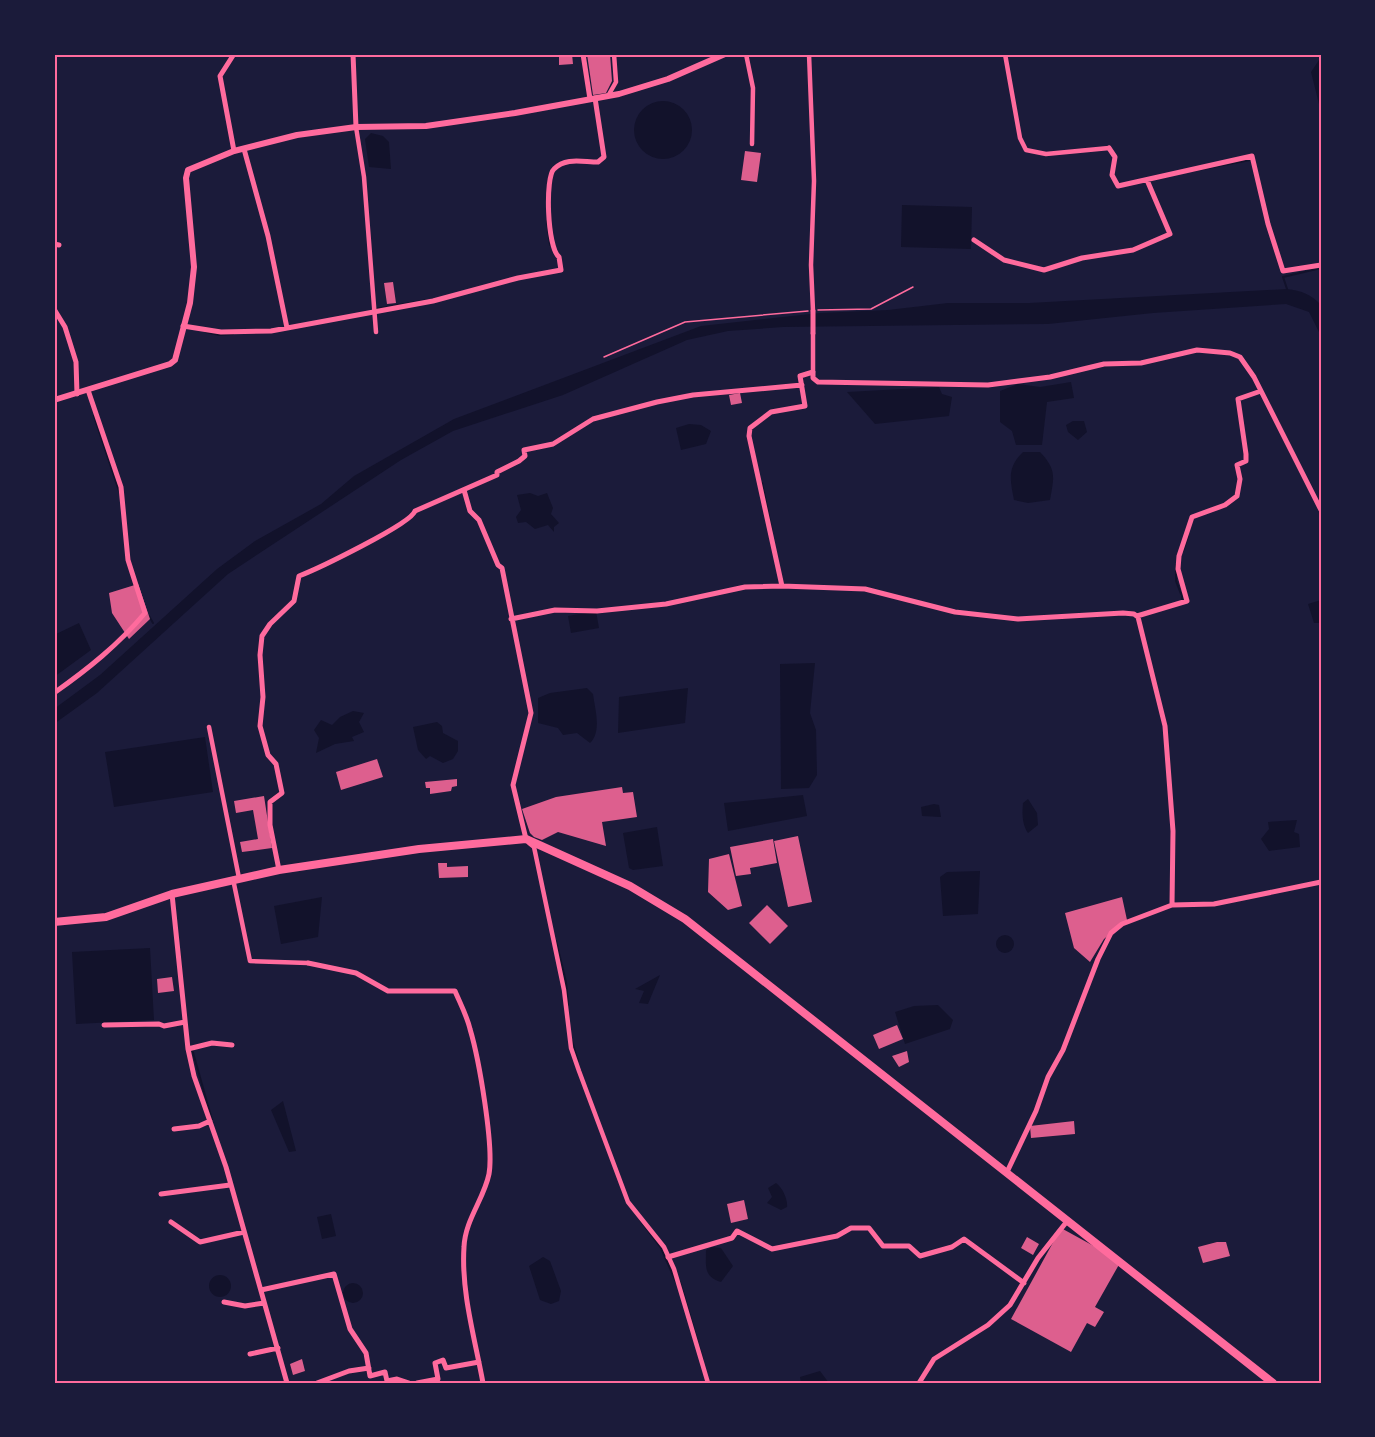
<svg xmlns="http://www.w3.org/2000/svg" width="1375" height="1437" font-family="'PT Sans Narrow',sans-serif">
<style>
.water{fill:#12122b}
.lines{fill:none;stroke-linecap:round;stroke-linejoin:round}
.stream{stroke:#12122b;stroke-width:2}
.building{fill:#dd5f8e}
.path{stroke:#ff6b9d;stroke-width:1.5}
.minor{stroke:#ff6b9d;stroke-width:4.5}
.tertiary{stroke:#ff6b9d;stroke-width:5}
.secondary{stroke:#ff6b9d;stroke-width:6}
.trunk{stroke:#ff6b9d;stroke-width:8}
.neatline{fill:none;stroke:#ff6b9d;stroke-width:2}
</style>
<rect width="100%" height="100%" fill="#1b1b3a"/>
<path class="water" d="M1321,57v55l-10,-40z
M634 130a29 29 0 1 1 58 0a29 29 0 1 1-58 0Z
M371,133l12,3 6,6 2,27 -22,-2 -4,-28z
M902,205l70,2 -1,42 -70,-2z
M1287,289c15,2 24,5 34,16v31l-12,-24 -23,-8 -133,9 -105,11 -265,3 -55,4 -41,9 -124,55 -110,36 -52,29 -173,114 -131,119 -43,31v-15l46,-34 117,-106 38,-28 66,-37 33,-28 100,-57 247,-93 119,-13 68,-3 60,-7h81z
M1071,382l3,16 -27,4 -5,43h-26l-4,-14 -12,-9v-31l18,-7 22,3z
M939,387l3,7 10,3 -3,19 -74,8 -28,-32z
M1073,421h11l3,11 -9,8 -10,-8 -2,-7z
M689,424l12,1 10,6 -5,13 -25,6 -5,-22z
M1023,452h17c17,18 14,25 10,48l-22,3 -14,-3c-4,-21 -7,-32 9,-48z
M530,493l8,3 9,-3 6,15 -2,6 8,9 -5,4v5l-6,-7 -13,4 -9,-7 -8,1 -2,-6 5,-7 -4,-15z
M1321,600v23h-7l-6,-19z
M596,611l3,17 -28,5 -3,-17z
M79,623l12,27 -37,27v-42z
M815,663l-5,50 6,17 1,45 -8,13 -28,1 -1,-125z
M587,688l6,6c2,15 9,38 -3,49l-13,-10 -14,2 -5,-7 -20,-5v-25l12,-5z
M688,688l-3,35 -67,10 1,-36z
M353,711l11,2 -5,9 5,10 -12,5 2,4 -19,3 -19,9 3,-15 -5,-8 7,-10 11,5 8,-8z
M437,722l5,4 1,7 15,8v10l-5,8 -10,4 -13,-7 -4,3 -8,-9 -5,-23z
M205,737l8,55 -99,15 -9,-55z
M803,795l4,21 -79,15 -4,-28z
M1028,799l9,14 1,12 -10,8c-6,-9 -6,-20 -5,-30z
M934,804l5,1 2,12 -19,-1 -1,-9z
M1297,820l-3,12 5,2 1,13 -31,4 -8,-12 8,-10 -1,-7z
M657,827l6,39 -30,4 -4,-2 -6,-35z
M980,871l-2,43 -35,2 -3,-39 7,-5z
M322,897l-4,40 -37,7 -7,-38z
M996 944a9 9 0 1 1 18 0a9 9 0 1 1-18 0Z
M150,948l4,72 -78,4 -4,-72z
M660,975l-12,29 -9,-1 5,-12 -9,-2z
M938,1005l15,15 -3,9 -45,15 -10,-32 19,-6z
M283,1101l13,50 -7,1 -18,-42z
M776,1183c6,4 12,16 11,24l-6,3 -14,-7 5,-6 -4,-9z
M331,1214l5,22 -14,3 -5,-22z
M712,1247l9,1 12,18 -12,16c-18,-5 -15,-17 -15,-32z
M543,1257l7,4 11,30 -2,10 -8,3 -11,-4 -11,-34z
M209 1286a11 11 0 1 1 22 0a11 11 0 1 1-22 0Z
M343 1293a10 10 0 1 1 20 0a10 10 0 1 1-20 0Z
M820,1371l9,12h-28l-1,-6z"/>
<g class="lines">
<path class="stream" d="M1192,171l58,-11
M547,221l3,24
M1287,289l-4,-12 38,-9
M375,309l52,-9
M206,332l13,3 14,-1
M94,416l25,75
M762,483l10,48
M1183,551l5,-15
M1176,565v16l5,13
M1182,602v-8l3,-1
M149,616l4,7
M556,941l10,41 2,23
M572,1041l6,20
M192,1049l20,71
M640,1220l21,28 15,34
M680,1282l23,78"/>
</g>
<path class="building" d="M559,54h13l1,10 -14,1z
M587,54h23l2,27 -6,12 -13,2z
M745,151l16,2 -4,29 -16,-2z
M393,282l3,21 -9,1 -3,-21z
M740,393l2,10 -11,2 -2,-10z
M138,584l12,35 -21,20 -17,-26 -3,-20z
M377,759l6,18 -42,13 -5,-18z
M457,779v7l-5,1 -1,4 -21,3v-6h-4l-1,-6z
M622,787l1,6 10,-1 4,25 -35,5 4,24 -48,-14 -16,8 -8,-3 -4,-4 -8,-24 34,-12z
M264,796l8,52 -30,4 -2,-10 18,-3 -5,-29 -17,3 -2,-12z
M798,836l14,66 -24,5 -14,-66z
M773,839l4,24 -27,5 1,6 -15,2 -6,-29z
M729,854l13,52 -14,4 -20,-18 1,-33z
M438,863h9v4l21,-1v11l-29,1z
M1122,897l5,23 -23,19 -14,23 -16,-14 -9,-35z
M767,905l21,21 -18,18 -21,-21z
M172,977l2,14 -16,2 -1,-14z
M897,1025l6,14 -24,10 -6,-14z
M907,1051l2,11 -10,5 -7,-11z
M1074,1121l1,13 -44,4 -1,-12z
M744,1200l4,19 -17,4 -4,-19z
M1061,1228l60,33 -26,46 9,5 -9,15 -8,-4 -16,29 -60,-33z
M1027,1237l12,7 -6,11 -12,-7z
M1217,1242h9l4,14 -27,7 -5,-16z
M302,1359l3,12 -12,4 -3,-11z"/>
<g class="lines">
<path class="path" d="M818,310l53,-1 42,-22
M604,357l81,-35 123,-11"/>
<path class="minor" d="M746,54l7,34 -1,56
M809,54l5,127 -3,84 2,46
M1005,54l15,84 6,12 20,4 63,-6
M608,96l8,-14 -2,-28
M356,127l8,50 12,155
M813,333v39
M209,727l30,151
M529,843l5,4 30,143 7,58 8,23 49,131 36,45 10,22 34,114
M233,879l17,82 58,2"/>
<path class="tertiary" d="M234,54l-14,22 14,75
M353,54l3,73
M583,54l7,45
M1109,148l6,9 -3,18 6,11 134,-30 16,68 15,47 38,-6
M244,149l24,87 19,92
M974,240l30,20 40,10 38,-12 51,-8 37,-16 -23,-54
M54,244l5,1
M54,309l11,18 11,35 1,32
M183,326l38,6 50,-1 162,-30 85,-23 43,-8 -2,-13c-12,-10 -14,-80 -5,-88 12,-12 28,-7 44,-7l6,-5 -9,-59
M813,333v-22
M464,490l6,21 9,9 19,45 4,3 29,145 -18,72 13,54
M782,586l-33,-150 1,-8 21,-16 34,-6 -5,-30 13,-4v6l5,4 170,3 62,-8 54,-13 37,-1 56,-13 33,3 10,4 14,20 67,133
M1137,616l50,-15 -9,-32 1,-13 13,-39 33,-12 12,-9 3,-17 -3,-14 9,-4v-7l-8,-55 23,-8
M511,619l44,-9 42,1 69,-7 79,-17 37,-1 83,3 90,23 63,7 105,-6 11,1 4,3 27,109 8,105 -1,74 -50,19 -11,9 -13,26 -35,91 -15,27 -12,34 -29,61
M54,693c34,-24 64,-48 91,-80l-17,-53 -7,-73 -33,-97
M279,870l-9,-45v-23l12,-9 -6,-29 -8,-9 -8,-29 3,-29 -3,-42 2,-19 8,-12 24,-23 5,-25c18,-7 112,-52 116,-65l82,-36v-3l22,-11 6,-5 -1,-6 29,-6 40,-25 64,-17 36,-7 109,-10
M172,894l16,155 6,27 32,91 61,216
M1172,905l42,-1 107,-22
M308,963l48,10 32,18h67c5,12 12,25 15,38 9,30 24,117 19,145 -5,25 -24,46 -25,73 -3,45 11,92 19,136
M104,1025l55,-1 5,2 21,-4
M188,1049l24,-6 20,2
M174,1129l25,-3 11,-5
M161,1194l69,-9
M171,1222l29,20 44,-10
M668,1257l64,-19 5,-7 35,18 65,-13 14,-8h18l14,18h26l11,10 32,-9 12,-8 60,44
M261,1290l73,-16 16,55 16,24 4,23 15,-4 2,9 10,-2 12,4
M224,1302l21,4 19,-3
M250,1354l28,-6
M317,1383l32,-12 20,-3
M417,1383l21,-4 -3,-16 8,-3 3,8 33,-6
M919,1383l15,-24 54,-34 22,-20 28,-47 30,-38"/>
<path class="secondary" d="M54,400l116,-36 5,-4 15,-57 4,-36 -8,-89 2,-8 46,-19 63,-16 59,-8 70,-1 89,-13 104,-19 49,-15 57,-25"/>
<path class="trunk" d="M54,922l52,-5 66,-23 107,-24 140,-21 107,-10 104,47 55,33 588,464"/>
</g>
<rect width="1375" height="1437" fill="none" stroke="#1b1b3a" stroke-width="111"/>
<rect x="56" y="56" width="1264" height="1326" class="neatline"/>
</svg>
